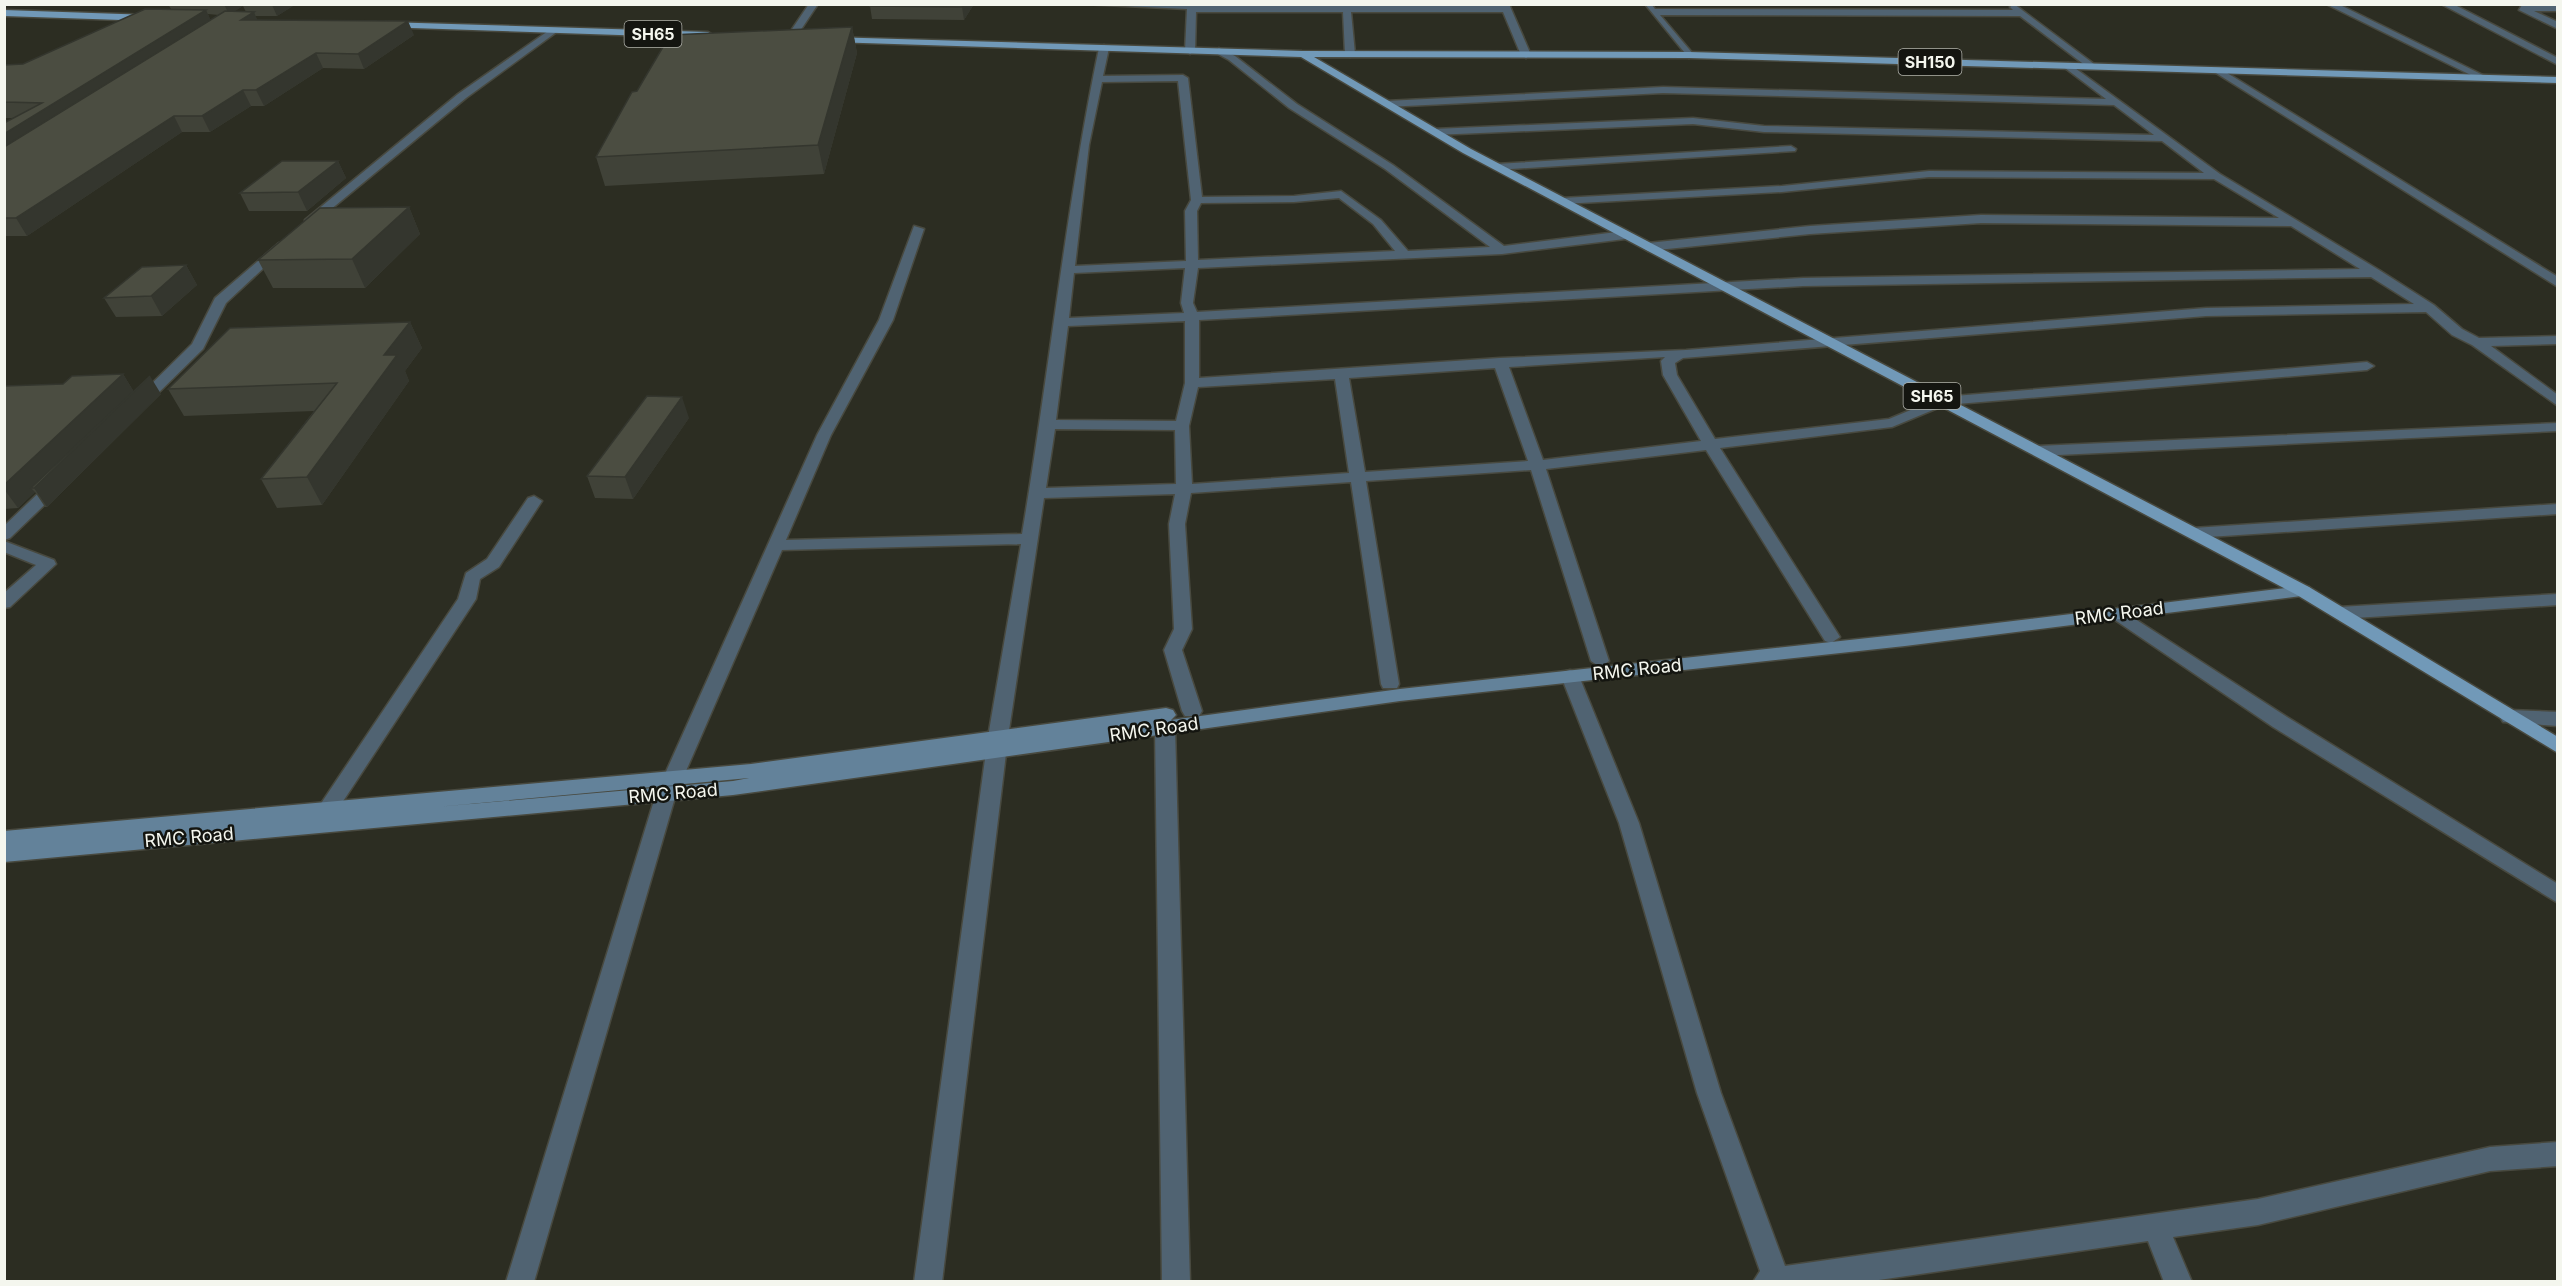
<svg xmlns="http://www.w3.org/2000/svg" width="2562" height="1286" font-family="Inter,sans-serif">
<style>
.lines{fill:none;stroke-linecap:round;stroke-linejoin:round}
.street-casing{stroke:#48493f;stroke-width:3}
.secondary-casing{stroke:#48493f;stroke-width:3}
.primary-casing{stroke:#48493f;stroke-width:3}
.street{fill:#506372;fill-rule:evenodd}
.secondary{fill:#63829a;fill-rule:evenodd}
.primary{fill:#7199b8;fill-rule:evenodd}
.wall{fill:#404238;fill-rule:evenodd}
.shaded-wall{fill:#34362e}
.building{fill:#4b4d41;stroke:#34362e;stroke-width:1.5}
.labels{text-anchor:middle;dominant-baseline:central;stroke-width:5;stroke-linejoin:round;paint-order:stroke}
.shield{fill:#141510;stroke:#b1b2ab;stroke-width:1.5}
.shield-label{font-size:16px;font-weight:bold;fill:#f4f6ee}
.street-label{font-size:18px;fill:#f4f6ee;stroke:#141510}
</style>
<rect width="100%" height="100%" fill="#2c2d22"/>
<g class="lines">
<defs>
<path id="street" d="M809,4h9l-24,36h-6l-2,-2z
M1083,4h426l22,51 -5,3 -5,-3 -18,-43h-152l4,42 -5,3 -5,-3 -2,-42h-147l-1,39 -5,3 -5,-3 2,-42z
M1645,4h6l4,5 358,1 -3,-3 4,-3 84,63 -8,2 -70,-53 -360,-1 34,40 -5,3z
M2326,4h12l151,74 -8,2z
M2441,4h12l105,54v7z
M2522,5h36v6h-24l24,11v7l-39,-19z
M551,29l7,2 -92,67 -153,126h-8v-4l153,-126z
M1104,45l5,3 -6,28 80,-1 5,3 14,119 92,-1 47,-5 40,29 27,31 82,-4 -105,-78 -96,-61 -60,-48 -13,-7 -2,-2 5,-3 16,8 62,48 96,61 111,81 121,-15 6,4 -6,4 -123,15 -304,14 -5,35 4,9 606,-34 557,-9 -69,-43 -310,-3 -171,11 -162,17 -6,-4 6,-4 162,-17 171,-11 298,3 -65,-39 -285,-2 -147,15 -220,12 -6,-3 6,-3 220,-12 147,-15 275,2 -42,-32 -398,-9 -71,-8 -259,11 -5,-3 5,-3 259,-11 71,8 390,9 -40,-30 -451,-12 -277,14 -5,-3 5,-3 277,-14 443,12 -41,-31v-4l3,-1 152,111 159,96 55,35 28,24 17,9 79,-2v8l-67,2 67,49v11l-86,-61 -20,-10 -26,-23 -220,4 -523,42 -8,5 2,12 38,64 174,-20 53,-22 425,-35 7,4 -7,4 -422,35 -53,22 -172,21 120,189 -9,6 -6,-2 -119,-191 -160,19 63,192 -9,6 -9,-6 -60,-191 -165,11 33,203 -2,4h-14l-2,-4 -30,-202 -160,11 -6,31 7,105 -10,21 20,61 -3,5h-14l-3,-5 -18,-61 10,-21 -5,-105 6,-30 -131,4 -36,239 -66,545h-28l74,-545 33,-193 -239,6 -106,244 -142,488h-28l150,-488 161,-359 62,-115 35,-94 10,3 -31,91 -62,115 -45,105 236,-6c27,-160 44,-328 77,-486zM1178,81l13,119 -6,11 1,50 -111,5 14,-121 13,-63zM1339,198l34,26 22,27 -197,9 -1,-49 4,-8 93,-1zM1185,268l-4,35 3,10 -115,5 5,-45zM2371,277l43,27 -208,4 -520,42 -186,8 -301,20v-58l604,-34zM1185,321v62l-9,38 -120,-1 12,-94zM1665,357l-4,4 2,14 38,66 -158,19 -34,-93zM1495,368l33,93 -163,11 -16,-94zM1335,379l14,94 -157,11 -3,-58 9,-39zM1055,429l120,1 1,54 -130,4z
M2219,68l339,209v10l-342,-214 -2,-2z
M1791,146l5,3 -1,2 -299,19 -5,-3 5,-3z
M279,243l6,4 -2,3 -57,53 -23,46 -59,58h-10l-2,-3 2,-3 58,-57 23,-46z
M2558,423v8l-521,25 -8,-5 8,-5z
M57,479l6,2 2,3 -2,3 -53,51 -6,2v-14l47,-45z
M534,496l8,5 -43,66 -19,12 -4,20 -142,216 -7,3 -7,-3 -3,-5 3,-5 138,-206 8,-26 21,-14 41,-61z
M2558,504v10l-365,24 -8,-5 8,-5z
M4,541l50,19 2,4 -46,43 -6,1v-15l32,-28 -32,-13z
M2558,594v11l-219,14 -9,-6 9,-6z
M2118,608l169,109 271,167v19l-285,-176 -161,-109 -3,-4z
M1570,670l7,2 2,4 60,147 82,270 64,173 473,-67 232,-52 68,-5v24l-68,5 -232,54 -85,12 19,45h-28l-16,-41 -283,41h-112l7,-11 -63,-178 -78,-270 -58,-147 2,-4z
M2510,710l48,2v14l-55,-4 -3,-5 3,-5z
M1165,720l7,2 3,5 15,555h-28l-7,-555 3,-5z"/>
<path id="secondary" d="M2303,586l6,1 3,4 -3,4 -404,51 -505,55 -667,94 -729,67v-31l747,-67 415,-56 7,2 3,5 -5,5 229,-31 505,-55zM749,778l-16,3 -297,26z"/>
<path id="primary" d="M4,10l147,5 4,3 -4,3 -147,-5z
M385,22l323,10 5,3 -5,3 -326,-11 -1,-2z
M829,37l473,14 387,1 869,25v6l-869,-25 -375,-1 157,92 838,438 249,150v16l-261,-158 -834,-442 -162,-96 -469,-15 -3,-1z"/>
</defs>
<use href="#street" class="street-casing"/>
<use href="#secondary" class="secondary-casing"/>
<use href="#primary" class="primary-casing"/>
<use href="#street" class="street"/>
<use href="#secondary" class="secondary"/>
<use href="#primary" class="primary"/>
</g>
<path class="wall" d="M168,4h128l-19,12h-22l2,4 157,15 -50,34 -41,-1 -59,38h-13l-41,26h-28l-155,104h-23v-113l9,-5h-9v-53l19,-1 148,-55zM243,6l3,6 -12,-1zM208,14l11,1 -9,5z
M974,4l-10,16 -92,-1 -2,-13z
M852,27l5,26 -33,121 -219,12 -9,-29 41,-66z
M338,161l8,17 -39,33h-58l-9,-18z
M409,207l11,27 -55,54h-92l-15,-28z
M186,265l11,20 -35,31 -46,1 -12,-19z
M410,322l12,26 -17,23 4,10 -87,124 -45,3 -16,-29 53,-68 -130,5 -16,-27z
M123,374l11,18 27,2 -114,113h-2l-10,-15 -17,16 -14,1v-123l59,-2z
M689,418l-56,81 -38,-1 -8,-22z"/>
<path class="shaded-wall" d="M224,4h18l1,2 -14,9z
M273,4h23l-19,12 -5,-11z
M964,4h10l-10,16 -2,-13z
M206,10l7,15 -209,132v-23z
M254,12l6,14 -19,-6z
M408,21l6,14 -50,34 -6,-15z
M852,27l5,26 -33,121 -6,-29z
M316,53l7,15 -59,38 -8,-16z
M243,90l8,16 -41,26 -8,-16z
M174,116l8,16 -155,104 -11,-18z
M338,161l8,17 -39,33 -9,-19z
M409,207l11,27 -55,54 -13,-29z
M186,265l11,20 -35,31 -11,-20z
M410,322l12,26 -17,23 4,10 -87,124 -15,-28 77,-122z
M123,374l11,18 16,-16 11,18 -114,113 -13,-19h-3l4,4 -17,16 -14,-19v-4z
M682,397l7,21 -56,81 -8,-22z"/>
<path class="building" d="M871,4h93l-2,3 -92,-1z
M145,9l61,1 -202,124v-11l38,-20 -38,-1v-37l19,-1z
M225,11l29,1 -13,8 167,1 -50,33 -42,-1 -60,37h-13l-41,26h-28l-158,102h-12v-71z
M852,27l-34,118 -222,12 36,-65 5,-1 33,-56z
M282,161h56l-40,31 -58,1z
M409,207l-57,52 -94,1 62,-52z
M186,265l-35,31 -47,2 38,-31z
M410,322l-26,33h13l-90,122 -46,2 76,-96 -169,6 62,-61z
M123,374l-119,111v-99l59,-2 9,-8z
M150,376l-116,112h-3z
M647,396l35,1 -57,80 -38,-1z"/>
<g class="labels">
<g class="shield">
<rect x="624.5" y="21" width="57" height="26" rx="4.5"/>
<rect x="1898.5" y="49" width="63" height="26" rx="4.5"/>
<rect x="1903.5" y="383" width="57" height="26" rx="4.5"/>
</g>
<g class="shield-label">
<text x="653" y="34">SH65</text>
<text x="1930" y="62">SH150</text>
<text x="1932" y="396">SH65</text>
</g>
<g class="street-label">
<text transform="translate(2119 613) rotate(-7)">RMC Road</text>
<text transform="translate(1637 669) rotate(-6)">RMC Road</text>
<text transform="translate(1154 729) rotate(-8)">RMC Road</text>
<text transform="translate(673 793) rotate(-5)">RMC Road</text>
<text transform="translate(189 837) rotate(-5)">RMC Road</text>
</g>
</g>
<rect width="2562" height="1286" fill="none" stroke="#f4f6ee" stroke-width="12"/>
</svg>
